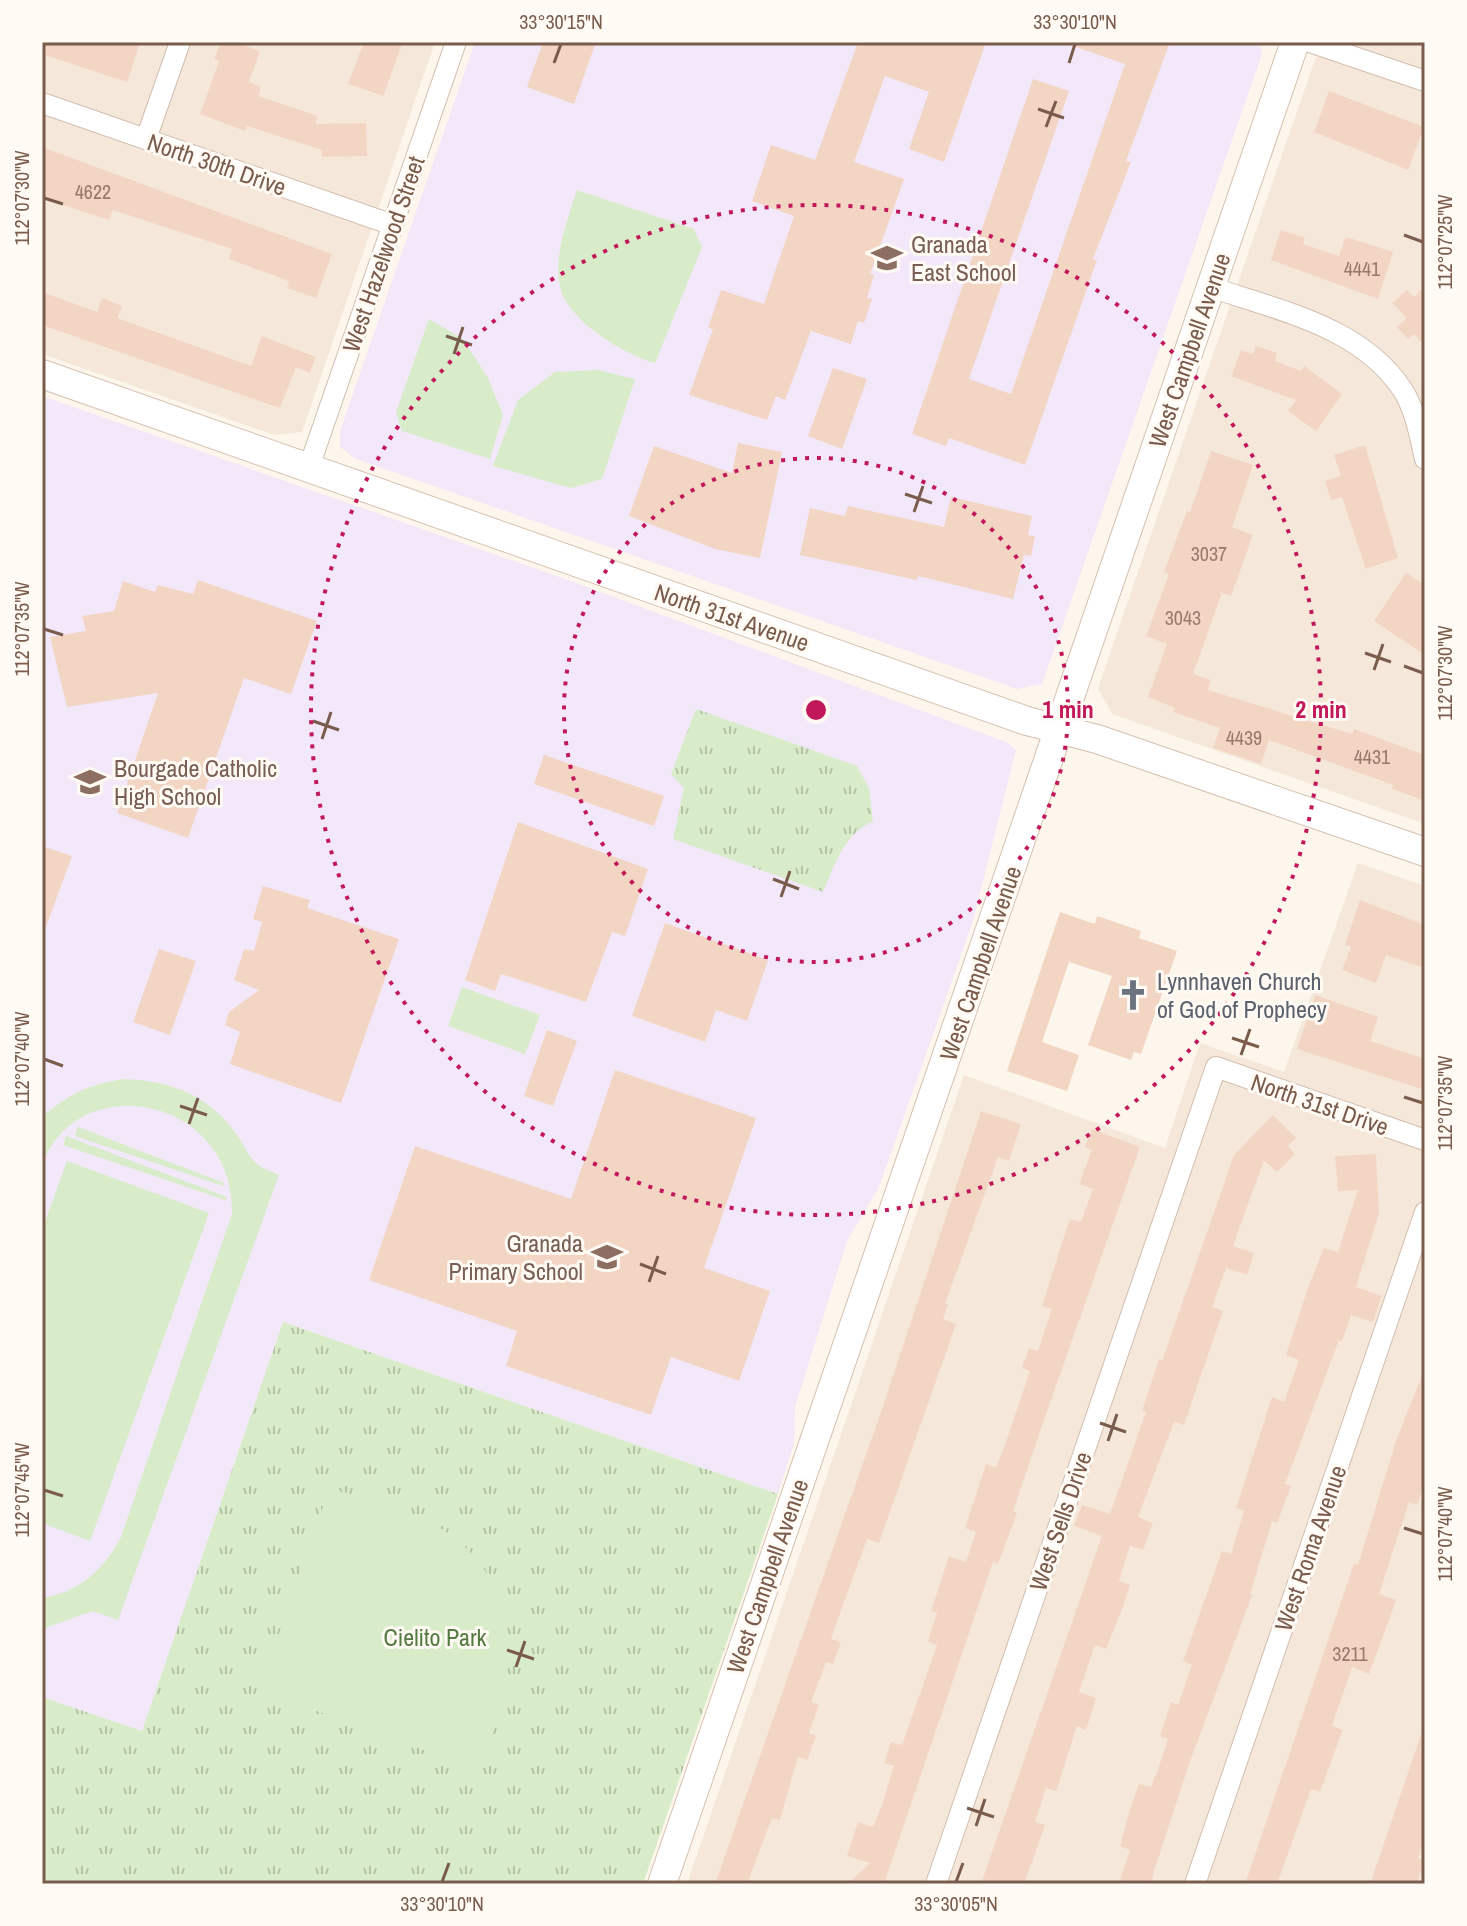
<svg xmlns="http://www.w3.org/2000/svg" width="1467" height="1926" font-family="'Archivo Narrow',sans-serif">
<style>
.residential{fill:#f5e8da}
.education{fill:#f3e8fa}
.park{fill:url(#park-tufts)}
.garden{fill:#d8ecc9}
.building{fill:#f3d5c3}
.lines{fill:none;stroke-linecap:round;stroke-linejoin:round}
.street-casing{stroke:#d1beb0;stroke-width:22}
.secondary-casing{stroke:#d6c0b0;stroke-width:30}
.street{stroke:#fff;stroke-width:20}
.secondary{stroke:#fff;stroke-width:28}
.ticks{fill:none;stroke:#7a5c4d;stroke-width:3}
.ring{fill:none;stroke:#c2185b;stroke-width:4;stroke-dasharray:4 8}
.labels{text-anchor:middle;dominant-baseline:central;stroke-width:6;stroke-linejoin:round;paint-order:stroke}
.number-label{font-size:20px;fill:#987a6a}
.street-label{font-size:24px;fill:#7a5c4d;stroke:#fffaf3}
.education-label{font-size:24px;fill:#785e54;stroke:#fffaf3;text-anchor:start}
.worship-label{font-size:24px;fill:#5b616d;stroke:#fffaf3;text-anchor:start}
.park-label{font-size:24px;fill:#537a41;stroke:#fffaf3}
.centre{fill:#c2185b;stroke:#fffaf3;stroke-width:4}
.ring-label{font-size:24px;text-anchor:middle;font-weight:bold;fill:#c2185b;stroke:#fffaf3;stroke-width:6;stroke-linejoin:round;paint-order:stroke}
.neatline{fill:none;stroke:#7a5c4d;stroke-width:3}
.ticks-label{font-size:20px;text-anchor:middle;fill:#7a5c4d}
</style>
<defs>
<pattern id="park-tufts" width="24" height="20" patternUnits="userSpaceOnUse" patternTransform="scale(2)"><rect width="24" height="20" fill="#d8ecc9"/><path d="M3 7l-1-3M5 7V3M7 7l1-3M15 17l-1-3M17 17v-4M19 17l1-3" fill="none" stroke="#b4c2a5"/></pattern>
</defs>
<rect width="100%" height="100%" fill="#fdf6ec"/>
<path class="residential" d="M42,42h393l-133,390 -28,3 -232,-81z
M1321,42h104v782l-313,-110 -14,-26z
M1358,863l67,23v998h-738l277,-809 201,73 35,-105 84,29z"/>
<path class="education" d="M475,42h782l5,8 -2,10 -218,624 -25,5 -661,-230 -16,-12v-16z
M42,396l526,184 438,162 10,8 -43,171 -94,266 -32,54 -52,166 -1,36 -16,51 -495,-172 -141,410 -100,-35z"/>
<path class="park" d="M696,709l161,57 12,22 4,33c-29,13 -38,43 -50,71l-150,-53 11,-51 -13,-14z
M283,1322l495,172 -135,390h-601v-187l100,34z"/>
<path class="garden" d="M577,190l117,39 8,18 -47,116c-30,-8 -87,-42 -95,-76 -7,-32 8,-68 17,-97z
M429,319l34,20 25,39 15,37 -13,44 -88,-28 -6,-19z
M598,370l37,9 -33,100 -31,9 -78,-22 25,-66 37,-28z
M462,987l78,28 -15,39 -77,-28z
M125,1079c45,2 85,16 112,56 17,25 11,28 42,40l-161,445 -25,-9 -51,18v-31c37,-6 61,-27 79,-61l111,-323c3,-117 -154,-148 -190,-49v-48c25,-22 49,-34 83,-38z
M78,1127l146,56 -1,3 -148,-50z
M66,1136l161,61 -2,3 -162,-55z
M67,1161l142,52 -119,328 -48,-18v-293z
M329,1489c87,19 167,47 178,146 3,26 1,59 -9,84 -7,17 -17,33 -25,49l-203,-74 -7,-14z"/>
<path class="building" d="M42,42h98l-13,40 -85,-28z
M221,42h13l26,9 -11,31 12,5 -3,9 60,20 -3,8 51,-1 1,33 -45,1v-7l-75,-24 -2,5 -45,-17 19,-53 -5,-2z
M364,42h39l-20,54 -35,-12z
M543,42h53l-22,62 -47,-17z
M858,42h128l-42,120 -35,-13 20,-57 -44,-16 -31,86 50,17 -34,95 4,1 -7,23 5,1 -8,24 -6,-2 -7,23 -40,-13 -26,69 -9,-4 -9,24 -78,-25 24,-66 -5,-1 13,-38 43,14 30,-88 -42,-15 19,-56 44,15z
M1070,42h100l-44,119 5,1 -38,97 4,1 -72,205 -76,-27 -3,8 -34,-12 121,-355 36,12 -100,288 42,15 114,-330 -55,-19z
M1329,91l95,36 -16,43 -94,-38z
M42,147l290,107 -16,44 -29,-10 2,-7 -60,-22 3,-10 -119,-39 -4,10 -67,-22z
M1281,230l24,8 -2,6 36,12 7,-19 47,15 -15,47 -107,-39z
M1425,287v59l-11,-12 -6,5 -11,-12 10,-9 -15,-15 15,-13 7,7z
M42,292l55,20 5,-14 20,8 -5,12 134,48 11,-30 54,21 -6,16 -14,-6 -16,41 -238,-83z
M1256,346l21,7 -2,8 26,10 3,-5 38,28 -26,37 -28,-20 8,-11 -65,-24 10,-26 12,4z
M833,368l34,11 -25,70 -34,-13z
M738,443l44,9 -22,106 -45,-9 -86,-33 25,-70 78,27z
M1365,445l33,113 -32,11 -24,-72 -11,3 -6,-19 16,-5 -7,-21z
M1211,451l42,14 -21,62 21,8 -22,61 -9,-3 -29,81 18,6 -3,10 144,44 2,-5 71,26v46l-33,-12 1,-4 -124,-45 -8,24 -48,-16 7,-20 -47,-16 2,-4 -27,-11 19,-53 -21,-8 23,-62 -5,-2 23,-61 3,1z
M951,497l81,19 -4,19 7,1 -4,20 -7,-1 -11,44 -95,-23 -1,4 -117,-25 10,-47 35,8 3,-10 96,21z
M1406,573l19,12v70l-51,-34z
M198,580l119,41 -26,73 -47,-16 -56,160 -71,-25 41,-120 -91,14 -17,-70 36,-6 -4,-15 32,-5 9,-30 32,11 3,-7 35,9z
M544,755l120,41 -10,30 -120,-42z
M518,822l130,47 -23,67 -13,-4 -26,70 -85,-28 -6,17 -30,-11z
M42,846l30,10 -28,76h-2z
M263,886l47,14 -3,8 92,31 -58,164 -111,-39 10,-32 -15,-7 4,-13 30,-22 -25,-10 10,-31 10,2 8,-29 -9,-3z
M1360,900l65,25v43l-39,-13 -10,28 -34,-13 9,-23 -6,-2z
M1060,912l35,12 2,-8 44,15 -2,7 38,13 -36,103 -7,-2 -3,8 -43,-15 24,-69 -43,-14 -27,80 37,13 -12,36 -60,-20z
M665,923l103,37 -21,61 -31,-11 -11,32 -73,-26z
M159,949l37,12 -26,74 -37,-13z
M1315,995l63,22 -8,24 55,18v31l-128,-41z
M547,1030l30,11 -24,65 -29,-10z
M615,1070l141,48 -52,150 66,23 -31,90 -68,-24 -20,58 -145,-49 11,-35 -148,-51 46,-134 156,53z
M981,1111l40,13 -12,37 -11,-4 -53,147 3,1 -5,14 13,5 -77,219 -12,-4 -23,63 -13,37 10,3 -8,22 -7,-2 -15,40 8,3 -10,28 7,3 -9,24 -9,-3 -18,63 -8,-2 -25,66h-32l167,-475z
M1273,1115l23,23 -8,8 7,8 -18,18 -13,-12 -31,86 21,7 -7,22 -21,-7 -14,39 11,4 -39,114 -10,-3 -36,95 15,6 -10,27 -13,-4 -11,35 11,4 -8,24 -16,40 -11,-4 -16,47 17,6 -10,32 -9,-4 -21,65 -10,-3 -11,34 10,3 -21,59h-43l121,-348 -28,-10 8,-21 28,9 36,-102 -4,-1 17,-52 3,2 72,-206z
M1092,1129l48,18 -103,293 -24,71 4,2 -19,51 -5,-2 -109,322h-36l22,-21 -23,-7 11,-34 15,5 8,-19 13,-42 -10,-3 7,-21 11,3 35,-100 -9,-4 9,-28 -6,-2 18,-55 17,6 10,-30 -11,-4 21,-64 10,4 10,-26 24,-71 -8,-3 7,-20 9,3 14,-42 -10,-3 19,-60 9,-27 11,3 12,-33 -14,-5 13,-34 -7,-3z
M1376,1154l3,59 -23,74 26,9 -9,26 -22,-7 -9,26 -3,-1 -54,144 6,2 -14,37 -5,-2 -22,73 2,1 -64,172 -38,117h-19l-11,-4 10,-30 -10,-4 8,-30 11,-32 12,3 7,-18 10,-30 -8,-3 11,-34 7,3 14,-40 -9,-4 39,-110 9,3 13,-43 -8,-3 36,-111 12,5 15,-42 -13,-5 22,-67 16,-40 14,4 20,-62 -20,1 -3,-35z
M1423,1373l2,110 -8,22 -8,-3 -30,92 17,6 -11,31 -16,43 -17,-7 -20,59 11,4 -8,21 -15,41 -9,-3 -34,95h-32l109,-320 4,1 38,-124z
M1422,1732l3,1v105l-7,20 6,3 -7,23h-47z"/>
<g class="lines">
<defs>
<path id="street" d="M1310,42l115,39
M42,103l351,122
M146,139l34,-97
M1211,287c68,24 149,39 191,102 13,19 18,48 23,70
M309,467l147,-425
M936,1884l280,-817 209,73
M1195,1884l230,-672"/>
<path id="secondary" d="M42,374l985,347 70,18 328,113
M662,1884l633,-1842"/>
</defs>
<use href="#street" class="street-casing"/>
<use href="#secondary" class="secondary-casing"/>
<use href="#street" class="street"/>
<use href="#secondary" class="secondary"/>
</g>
<path class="ticks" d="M554,63l7,-19M1069,63l6,-19M1038,109l26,9M1046,127l10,-26M44,198l19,6M1404,235l19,7M446,336l26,9M454,354l9,-27M905,494l27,9M914,512l9,-26M44,629l19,6M1365,653l26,9M1404,666l19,7M1374,670l9,-26M313,721l26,9M322,739l9,-27M773,879l26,10M781,897l9,-26M1232,1038l27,9M1241,1055l9,-26M44,1059l19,7M1404,1097l19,6M180,1106l27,9M189,1124l9,-26M640,1264l26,10M649,1282l9,-26M1100,1423l26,9M1108,1441l9,-27M44,1490l19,6M1404,1528l19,6M507,1650l27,9M516,1667l9,-26M967,1808l27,9M976,1826l9,-27M442,1882l7,-19M956,1882l7,-19"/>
<g class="ring">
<circle cx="816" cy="710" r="252"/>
<circle cx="816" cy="710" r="505"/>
</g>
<defs>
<symbol id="school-bare" viewBox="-9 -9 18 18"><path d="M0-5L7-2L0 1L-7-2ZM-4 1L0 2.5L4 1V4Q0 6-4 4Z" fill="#8d6e63" stroke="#fffaf3" stroke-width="2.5" paint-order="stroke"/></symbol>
<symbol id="church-bare" viewBox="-9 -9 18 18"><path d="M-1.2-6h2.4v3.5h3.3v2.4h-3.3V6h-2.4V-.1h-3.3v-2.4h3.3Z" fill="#6b7280" stroke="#fffaf3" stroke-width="2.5" paint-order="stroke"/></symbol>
</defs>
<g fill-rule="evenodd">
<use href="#school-bare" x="865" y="236" width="44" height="44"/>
<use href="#school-bare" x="68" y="760" width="44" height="44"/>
<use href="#church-bare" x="1111" y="973" width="44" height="44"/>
<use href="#school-bare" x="585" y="1235" width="44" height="44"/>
</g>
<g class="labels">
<g class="number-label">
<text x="93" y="191">4622</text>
<text x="1362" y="268">4441</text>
<text x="1209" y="553">3037</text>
<text x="1183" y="617">3043</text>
<text x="1244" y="737">4439</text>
<text x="1372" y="756">4431</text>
<text x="1350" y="1653">3211</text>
</g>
<g class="street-label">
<text transform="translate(217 164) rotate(19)">North 30th Drive</text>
<text transform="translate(383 254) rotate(-71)">West Hazelwood Street</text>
<text transform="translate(1189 350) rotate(-71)">West Campbell Avenue</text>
<text transform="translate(732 617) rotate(19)">North 31st Avenue</text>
<text transform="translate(980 963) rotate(-71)">West Campbell Avenue</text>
<text transform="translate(1320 1104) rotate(19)">North 31st Drive</text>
<text transform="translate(1060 1521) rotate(-71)">West Sells Drive</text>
<text transform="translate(1310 1548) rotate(-71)">West Roma Avenue</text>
<text transform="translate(767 1576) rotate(-71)">West Campbell Avenue</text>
</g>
<g class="education-label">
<text x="911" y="244">Granada<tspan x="911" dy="28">East School</tspan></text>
<text x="114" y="768">Bourgade Catholic<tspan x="114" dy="28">High School</tspan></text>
<text x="583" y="1243" text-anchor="end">Granada<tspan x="583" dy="28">Primary School</tspan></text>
</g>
<g class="worship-label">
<text x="1157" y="981">Lynnhaven Church<tspan x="1157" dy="28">of God of Prophecy</tspan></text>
</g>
<g class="park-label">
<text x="435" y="1637">Cielito Park</text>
</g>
</g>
<circle cx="816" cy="710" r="12" class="centre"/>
<g class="ring-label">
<text x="1068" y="718">1 min</text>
<text x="1321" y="718">2 min</text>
</g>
<rect width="1467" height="1926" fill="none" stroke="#fffaf3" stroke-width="88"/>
<rect x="44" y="44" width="1379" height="1838" class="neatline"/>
<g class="ticks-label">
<text x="561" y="29">33°30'15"N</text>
<text x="1075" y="29">33°30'10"N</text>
<text transform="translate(22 198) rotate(-90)" y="7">112°07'30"W</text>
<text transform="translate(1445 242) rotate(-90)" y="7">112°07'25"W</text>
<text transform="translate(22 629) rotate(-90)" y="7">112°07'35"W</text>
<text transform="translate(1445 673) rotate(-90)" y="7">112°07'30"W</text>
<text transform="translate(22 1059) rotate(-90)" y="7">112°07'40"W</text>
<text transform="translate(1445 1103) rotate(-90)" y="7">112°07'35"W</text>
<text transform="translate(22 1490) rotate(-90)" y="7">112°07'45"W</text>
<text transform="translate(1445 1534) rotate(-90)" y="7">112°07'40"W</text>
<text x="442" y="1911">33°30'10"N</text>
<text x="956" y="1911">33°30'05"N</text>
</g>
</svg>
